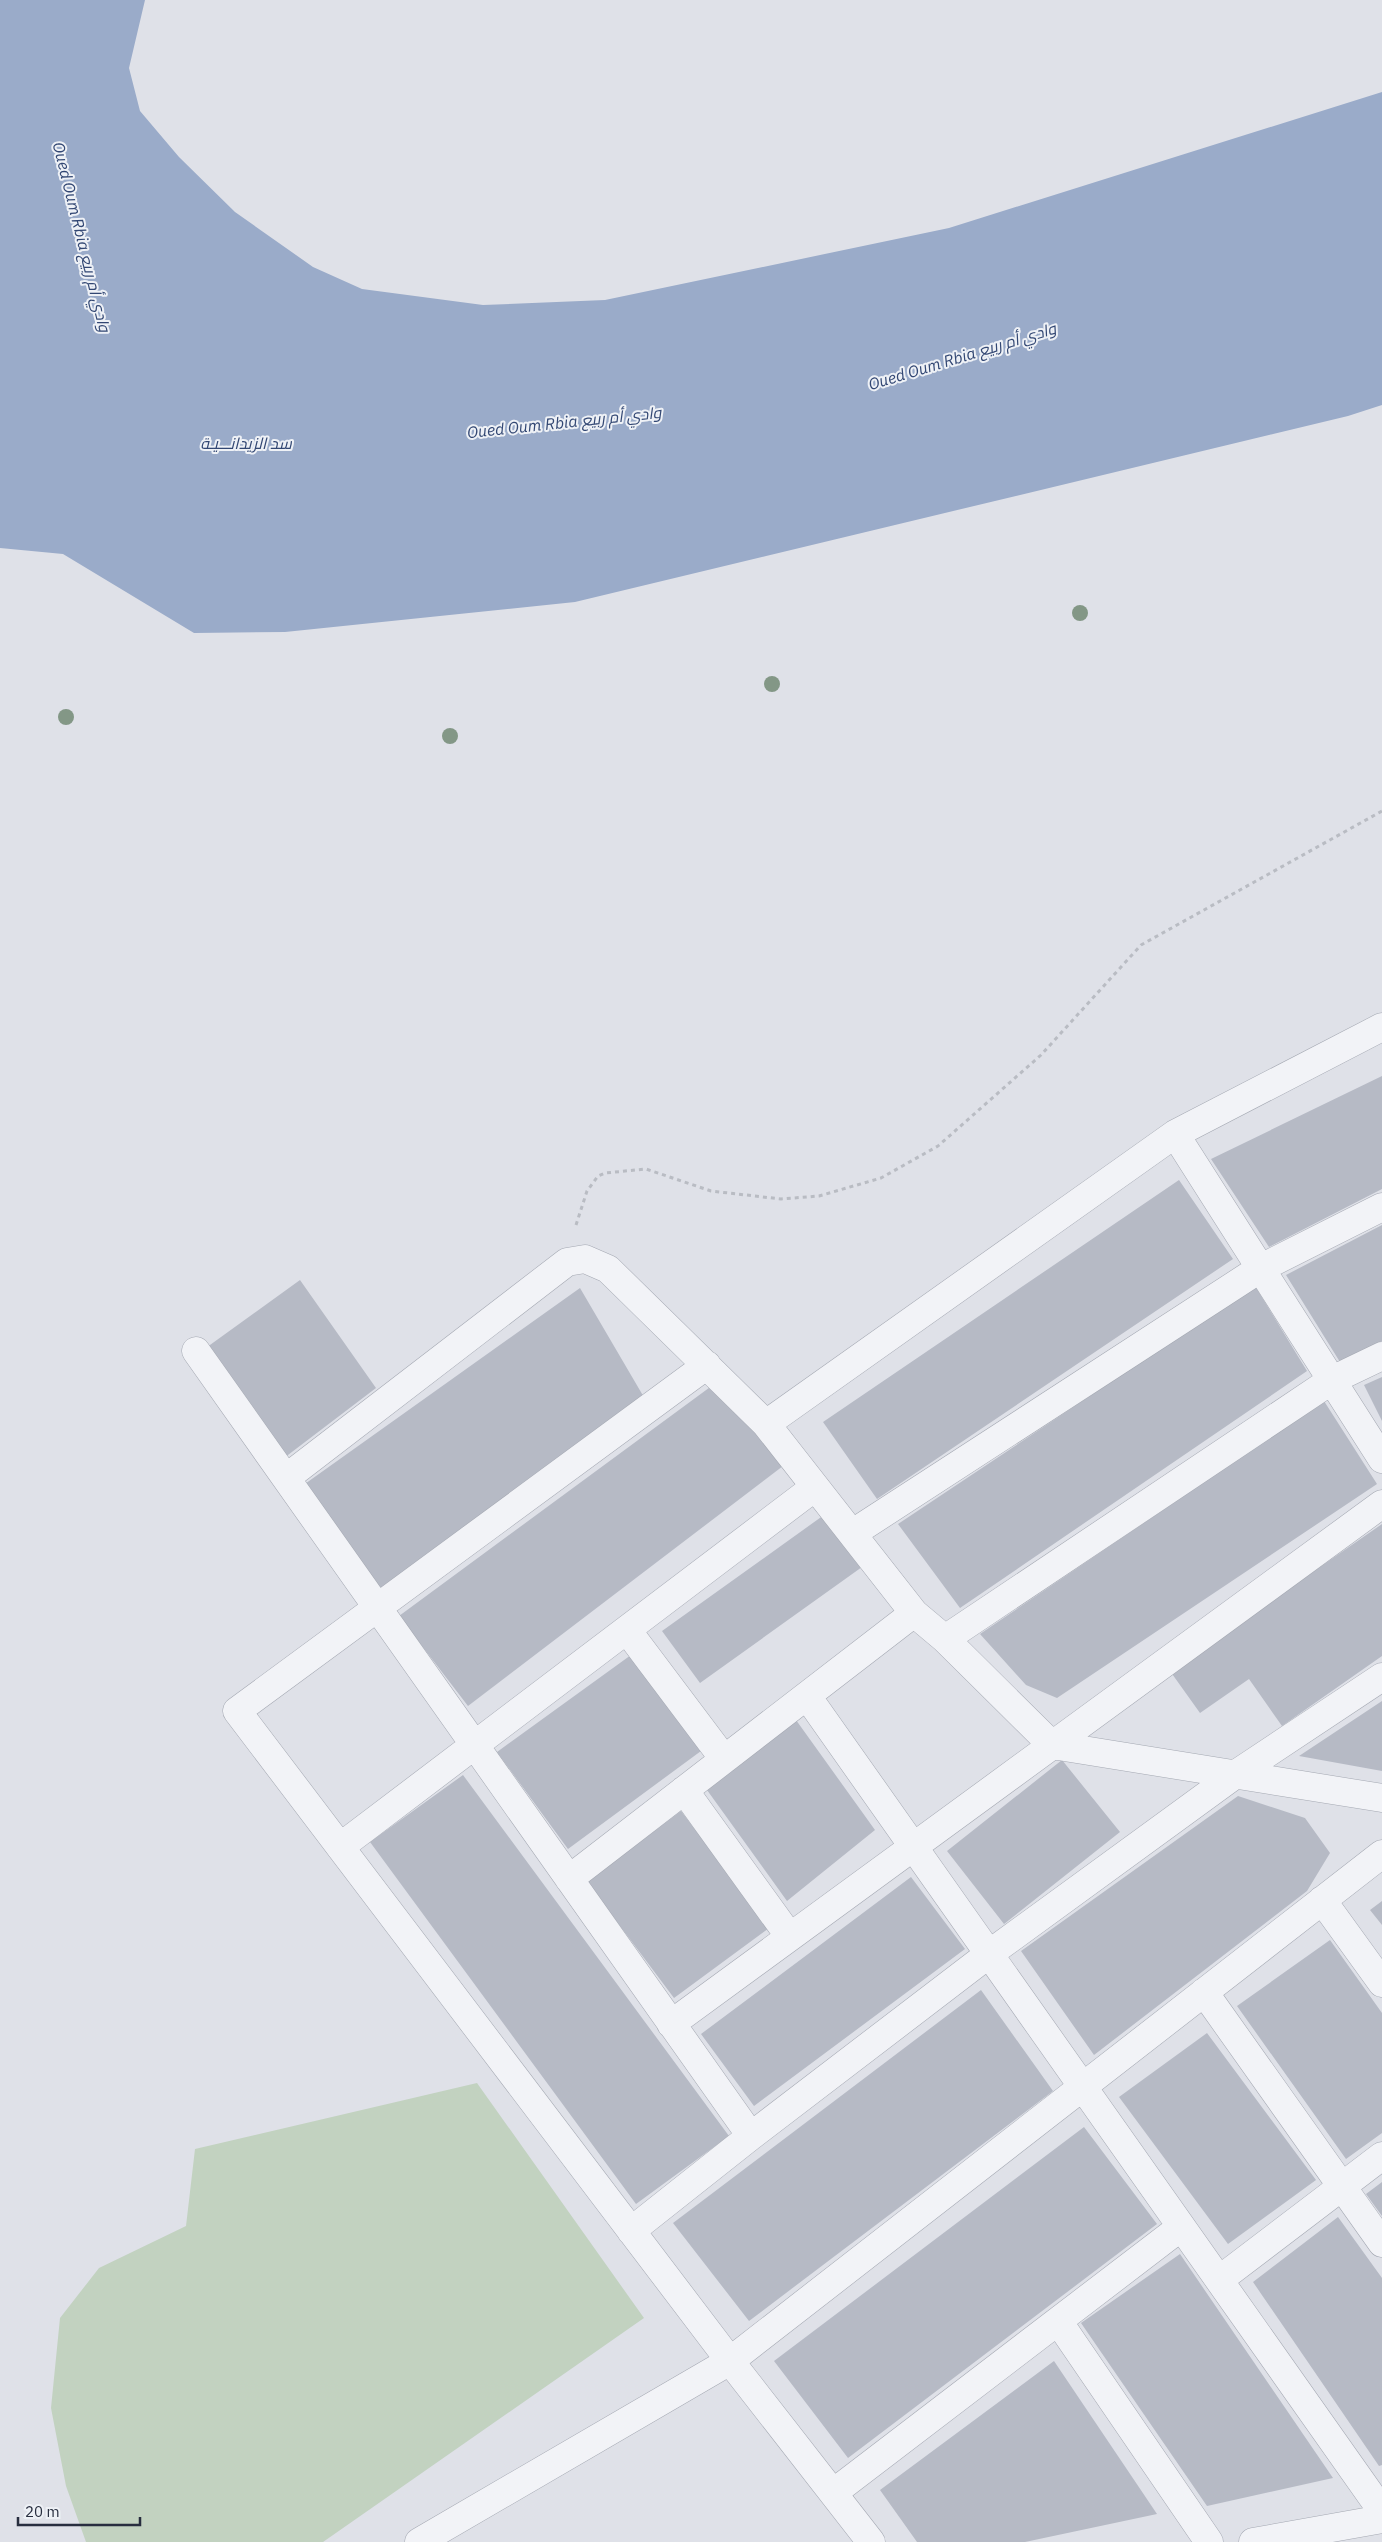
<svg xmlns="http://www.w3.org/2000/svg" width="1382" height="2542" font-family="'IBM Plex Sans',Cairo,sans-serif">
<style>
.green{fill:#c2d2c0}
.water{fill:#9aabc9}
.building{fill:#b6bac5}
.lines{fill:none;stroke-linecap:round;stroke-linejoin:round}
.minor-casing{stroke:#a4a8b2;stroke-width:29}
.path{stroke:#b9bcc3;stroke-width:3;stroke-dasharray:4 4;stroke-linecap:butt}
.minor{stroke:#f2f3f7;stroke-width:28}
.tree{fill:#839786}
.labels{text-anchor:middle;dominant-baseline:central;stroke-width:4;stroke-linejoin:round;paint-order:stroke}
.water-label{font-size:16px;font-style:italic;fill:#324773;stroke:#eef1f6}
</style>
<rect width="100%" height="100%" fill="#dfe1e8"/>
<path class="green" d="M477,2083l167,235 -321,224h-237l-20,-56 -15,-78 9,-90 39,-50 87,-42 9,-77z"/>
<path class="water" d="M0,0h145l-16,68 11,43 39,46 56,55 78,55 49,22 121,16 122,-5 344,-72 433,-136v313l-34,11 -773,186 -290,30 -91,1 -131,-79 -63,-6z"/>
<path class="building" d="M1382,1076v113l-113,58 -58,-88z
M1179,1180l54,79 -356,240 -54,-77z
M1382,1225v116l-42,21 -54,-87z
M300,1280l76,108 -92,70 -81,-108z
M1255,1286l52,85 -347,237 -62,-84z
M580,1288l65,111 -266,192 -77,-105z
M1382,1377v44l-18,-36z
M717,1382l66,84 -315,240 -69,-90z
M1324,1401l53,83 -320,214 -31,-13 -46,-51z
M824,1515l38,52 -162,116 -38,-52z
M1382,1524v132l-100,70 -33,-47 -49,34 -30,-42z
M631,1655l70,96 -133,98 -71,-97z
M1382,1701v70l-83,-15z
M796,1720l79,110 -88,71 -80,-111z
M1062,1760l58,72 -116,92 -57,-73z
M463,1775l266,361 -93,68 -266,-362z
M1238,1796l67,22 25,35 -23,38 -213,164 -73,-104z
M681,1811l88,117 -95,70 -87,-116z
M911,1877l54,72 -211,157 -53,-72z
M1382,1901v24l-12,-15z
M1330,1940l52,73v120l-36,26 -109,-153z
M981,1990l72,101 -304,230 -76,-98z
M1207,2033l109,147 -88,64 -109,-147z
M1084,2127l73,97 -309,234 -74,-97z
M1382,2182v34l-16,-22z
M1338,2217l44,61v187l-3,1 -126,-184z
M1180,2254l153,224 -126,28 -126,-183z
M1054,2361l103,153 -132,28h-108l-37,-52z"/>
<g class="lines">
<defs>
<path id="minor" d="M1175,1134l207,325
M196,1351l555,785
M707,1365l-470,346 493,650 141,181
M766,1424l409,-290 207,-107
M286,1478l281,-216 18,-3 23,10 158,155 148,189 31,26 107,106 330,53
M853,1533l408,-265 121,-61
M627,1630l97,129
M945,1639l387,-259 50,-24
M807,1696l575,815
M684,1790l106,147
M340,1847l475,-360
M569,1879l345,-266
M1322,1900l60,83
M1204,1992l178,251
M671,2024l711,-520
M631,2231l120,-95 238,-182 247,-180 146,-97
M1219,2280l163,-124
M1058,2321l151,221
M833,2493l348,-266
M419,2542l311,-181 652,-507
M1253,2542l129,-23"/>
</defs>
<use href="#minor" class="minor-casing"/>
<path class="path" d="M576,1225l11,-34 11,-15 7,-3 41,-4 65,22 70,8 38,-3 62,-18 57,-32 103,-91 100,-110 241,-134"/>
<use href="#minor" class="minor"/>
</g>
<g class="tree">
<circle cx="1080" cy="613" r="8"/>
<circle cx="772" cy="684" r="8"/>
<circle cx="66" cy="717" r="8"/>
<circle cx="450" cy="736" r="8"/>
</g>
<g class="labels">
<g class="water-label">
<text transform="translate(82 237) rotate(76)">Oued Oum Rbia وادي أم ربيع</text>
<text transform="translate(962 356) rotate(-17)">Oued Oum Rbia وادي أم ربيع</text>
<text transform="translate(564 422) rotate(-6)">Oued Oum Rbia وادي أم ربيع</text>
<text x="246" y="443">سد الزيدانـــيـة</text>
</g>
</g>
<path d="M18 2517v8h122v-8" fill="none" stroke="#282e3f" stroke-width="2.5"/>
<text x="25" y="2517" font-size="15" fill="#282e3f" stroke="#eef1f6" stroke-width="4" paint-order="stroke">20 m</text>
</svg>
